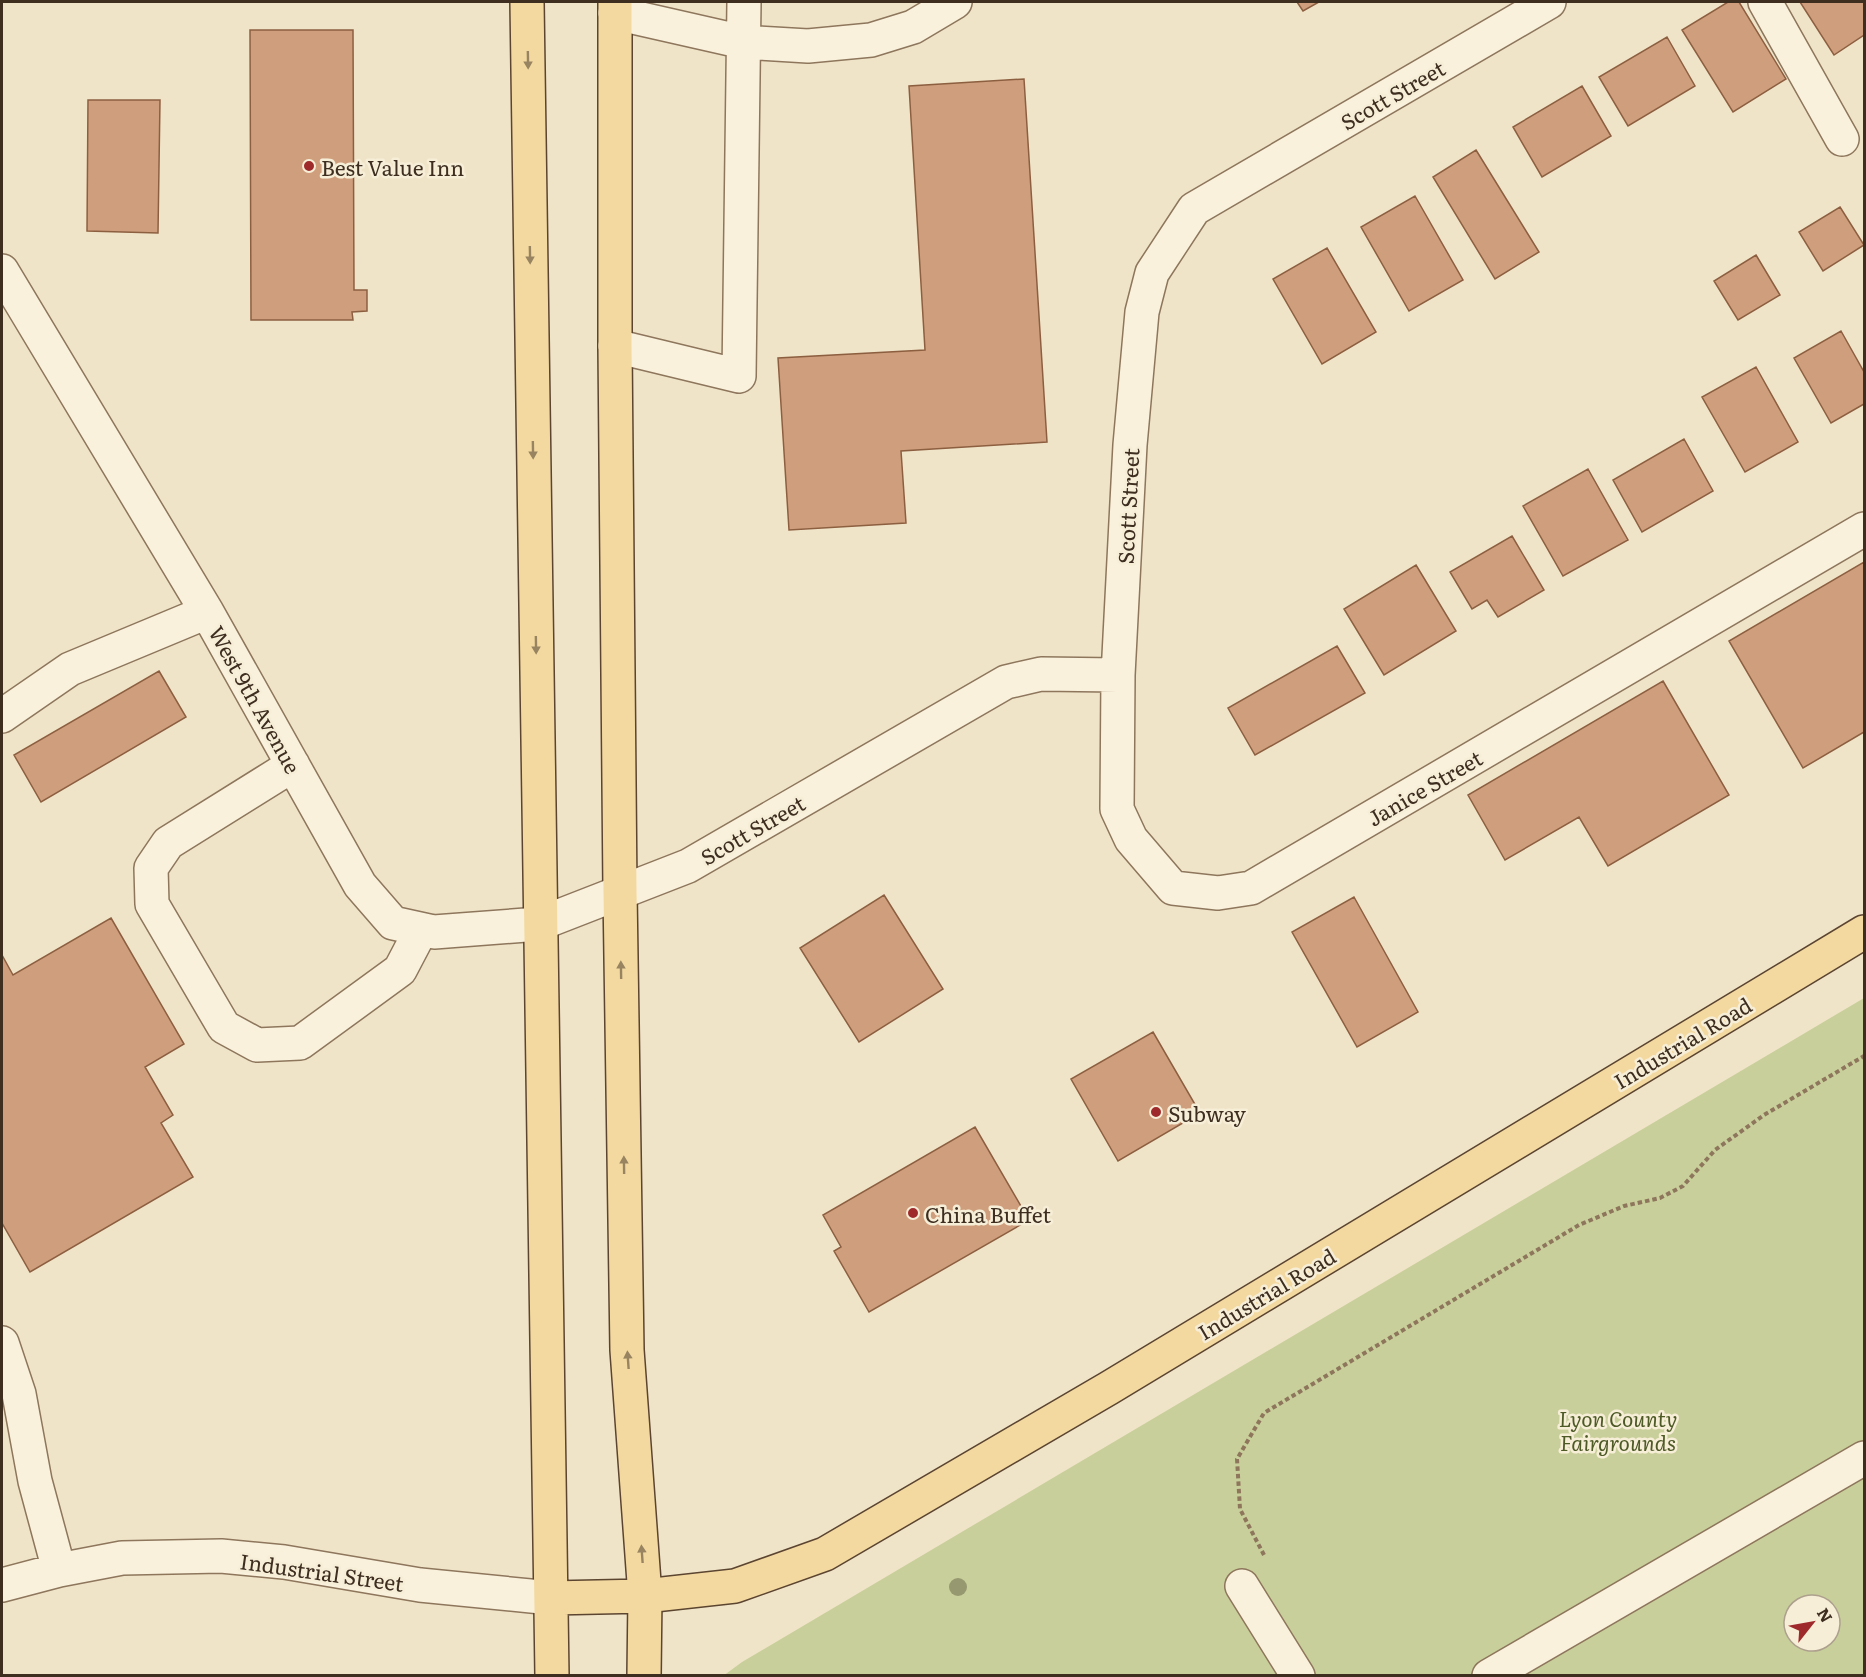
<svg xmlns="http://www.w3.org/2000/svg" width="1866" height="1677" font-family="Literata,serif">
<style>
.green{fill:#c9cf9b;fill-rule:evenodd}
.building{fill:#cf9f7d;stroke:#8d5f41;stroke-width:1.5}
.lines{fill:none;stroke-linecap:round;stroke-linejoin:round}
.minor-casing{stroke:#8d765c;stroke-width:36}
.major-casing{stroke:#5b4430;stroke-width:36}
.path{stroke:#8d765c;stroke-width:4;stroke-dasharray:4.5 3;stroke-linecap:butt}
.minor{stroke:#faf1dc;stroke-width:33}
.major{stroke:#f3d9a0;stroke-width:33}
.tree{fill:#96986f}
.oneway{fill:#988460}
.poi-dot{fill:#9e2a2b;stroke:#f7eed8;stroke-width:2}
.labels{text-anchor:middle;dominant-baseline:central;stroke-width:5;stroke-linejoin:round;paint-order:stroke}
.street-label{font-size:21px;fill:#3d2e20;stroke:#f7eed8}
.poi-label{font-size:21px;fill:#3d2e20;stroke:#f7eed8;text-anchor:start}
.park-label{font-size:21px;font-style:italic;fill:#4d5a26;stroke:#f7eed8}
</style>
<rect width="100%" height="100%" fill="#f0e4c8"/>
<path class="green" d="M1864,998v677l-1141,1 19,-14zM1794,1605h36v36h-36z"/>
<path class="building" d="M1297,2h22l-16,9z
M1728,2h11l47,77 -53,33 -51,-82z
M1800,2h64v33l-30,20z
M250,30h103l1,260h13v21l-15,1 1,8h-102z
M1667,37l28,49 -67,40 -29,-49z
M1024,79l23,363 -146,9 5,72 -117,7 -11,-172 147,-8 -16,-264z
M1582,86l29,50 -69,41 -29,-50z
M88,100h72l-2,133 -71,-2z
M1476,150l63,102 -44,27 -62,-102z
M1415,196l48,84 -54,31 -48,-84z
M1840,207l24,38 -41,26 -24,-39z
M1327,248l49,84 -54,32 -49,-85z
M1756,255l24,40 -42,25 -24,-39z
M1841,331l23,41v32l-33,19 -37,-65z
M1756,367l42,75 -53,30 -43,-75z
M1684,439l29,52 -71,41 -29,-52z
M1588,469l40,71 -65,36 -40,-70z
M1512,536l32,54 -46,27 -11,-17 -15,9 -22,-37z
M1864,562v170l-61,36 -74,-127z
M1416,565l40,66 -72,44 -40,-66z
M1337,646l28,47 -110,62 -27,-47z
M159,671l27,46 -145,85 -27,-47z
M1663,681l66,114 -121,71 -29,-49 -74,43 -37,-65z
M884,895l59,94 -84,53 -59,-94z
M1354,897l64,115 -61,35 -65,-115z
M111,918l73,126 -39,23 28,48 -12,8 32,54 -163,95 -28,-49v-268l11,20z
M1153,1032l47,81 -82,48 -47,-82z
M975,1127l54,93 -160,92 -35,-61 7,-4 -18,-32z"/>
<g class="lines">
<defs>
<path id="minor" d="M1549,2l-355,207 -42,64 -10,39 -12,133 -12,230 -1,134 14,30 42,49 45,5 33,-5 613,-359
M1765,2l77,137
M615,13l128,29 65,4 63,-6 42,-13 42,-25
M2,271l205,341 153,273 33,38 41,9 105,-8 149,-58 318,-184 35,-8 77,1
M615,346l124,30 5,-374
M2,716l68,-47 137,-57
M293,765l-125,78 -17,25 1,36 72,123 33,18 43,-2 100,-73 21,-40
M2,1343l17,51 16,87 24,89
M2,1585l57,-15 63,-12 99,-2 63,6 136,23 131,13
M1242,1586l56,90
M1489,1676l375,-218"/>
<path id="major" d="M527,2l25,1674
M615,2v344l5,546 7,458 18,246 -1,80
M551,1598l94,-2 90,-10 90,-32 284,-166 755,-456"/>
</defs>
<use href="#minor" class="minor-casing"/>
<use href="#major" class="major-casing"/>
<path class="path" d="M1264,1555l-24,-46 -3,-50 27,-46 315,-188 45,-19 36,-8 23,-12 32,-36 49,-35 100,-59"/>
<use href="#minor" class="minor"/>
<use href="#major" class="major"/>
</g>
<circle class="tree" cx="958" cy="1587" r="9"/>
<defs><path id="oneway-solid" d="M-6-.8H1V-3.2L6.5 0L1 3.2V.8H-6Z" transform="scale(1.5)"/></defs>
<g class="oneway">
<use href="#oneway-solid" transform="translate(528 60) rotate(89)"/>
<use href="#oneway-solid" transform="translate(530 255) rotate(89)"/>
<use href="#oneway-solid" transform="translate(533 450) rotate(89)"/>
<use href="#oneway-solid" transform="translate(536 645) rotate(89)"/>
<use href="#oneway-solid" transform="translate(621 970) rotate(-91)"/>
<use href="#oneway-solid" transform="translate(624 1165) rotate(-91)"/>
<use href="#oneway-solid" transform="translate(628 1360) rotate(-94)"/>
<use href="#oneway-solid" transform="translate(642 1554) rotate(-94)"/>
</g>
<g class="poi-dot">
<circle cx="309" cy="166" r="6"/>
<circle cx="1156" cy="1112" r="6"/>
<circle cx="913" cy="1213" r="6"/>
</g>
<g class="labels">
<g class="street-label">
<text transform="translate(1392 94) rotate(-30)">Scott Street</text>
<text transform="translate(1127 506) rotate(-87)">Scott Street</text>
<text transform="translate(256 699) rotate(61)">West 9th Avenue</text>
<text transform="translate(1424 787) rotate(-30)">Janice Street</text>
<text transform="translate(752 829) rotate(-30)">Scott Street</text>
<text transform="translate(1682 1042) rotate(-31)">Industrial Road</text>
<text transform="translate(1266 1293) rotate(-31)">Industrial Road</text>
<text transform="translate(322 1571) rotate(8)">Industrial Street</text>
</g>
<g class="poi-label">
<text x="321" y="166">Best Value Inn</text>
<text x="1168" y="1112">Subway</text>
<text x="925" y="1213">China Buffet</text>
</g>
<g class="park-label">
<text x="1618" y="1417">Lyon County<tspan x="1618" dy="24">Fairgrounds</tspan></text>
</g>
</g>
<rect width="1866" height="1677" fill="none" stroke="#3d2e20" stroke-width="6"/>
<g transform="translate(1812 1623) rotate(59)"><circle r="28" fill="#f7eed8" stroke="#ada18e" stroke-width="1.5"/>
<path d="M0-4.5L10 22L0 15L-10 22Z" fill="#9e2a2b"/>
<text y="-9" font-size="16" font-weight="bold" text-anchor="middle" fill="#3d2e20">N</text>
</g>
</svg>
